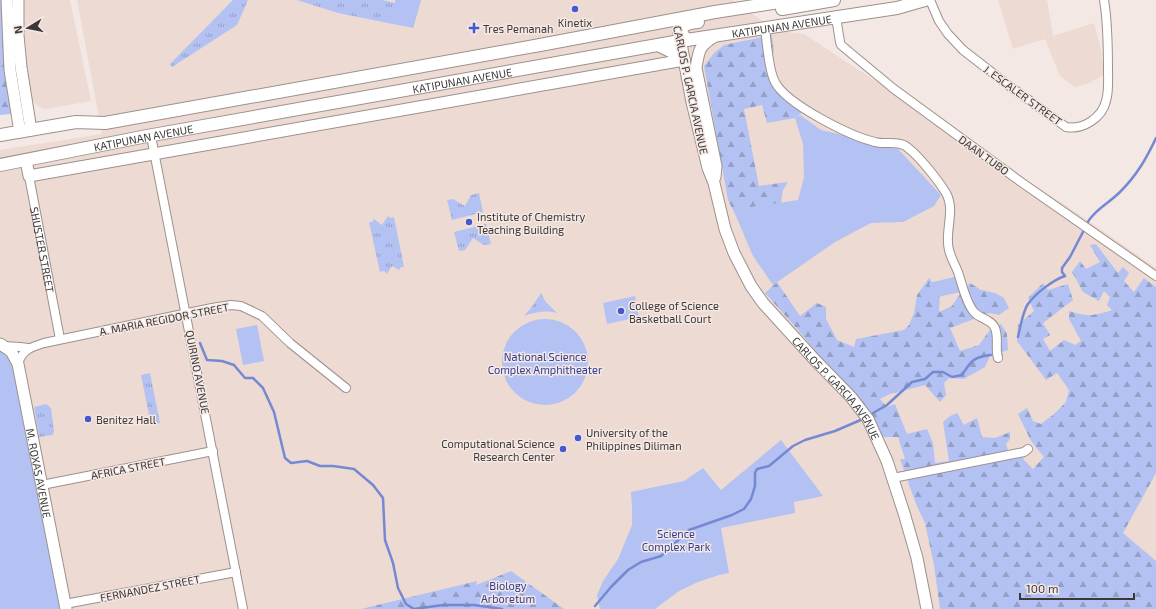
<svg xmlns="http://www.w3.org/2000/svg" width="1156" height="609" font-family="'Exo 2',sans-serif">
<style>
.built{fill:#eddad2}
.grass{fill:url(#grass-tufts)}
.forest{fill:url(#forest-firs)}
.park{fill:#b3c2f2}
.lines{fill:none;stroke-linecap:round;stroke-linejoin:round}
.stream{stroke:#7589d3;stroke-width:2.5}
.street-casing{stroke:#9c918d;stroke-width:10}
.secondary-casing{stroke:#9c918d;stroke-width:13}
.primary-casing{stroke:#9c918d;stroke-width:14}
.street{stroke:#fff;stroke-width:8}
.secondary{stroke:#fff;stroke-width:11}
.primary{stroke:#fff;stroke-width:12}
.poi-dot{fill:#4658cd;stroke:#f4e8e4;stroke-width:1.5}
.labels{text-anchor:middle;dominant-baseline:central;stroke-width:3;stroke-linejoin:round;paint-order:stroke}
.poi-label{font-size:11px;fill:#3d3837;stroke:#f4e8e4;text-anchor:start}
.street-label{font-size:11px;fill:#3d3837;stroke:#f4e8e4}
.park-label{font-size:11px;fill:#2f3c93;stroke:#f4e8e4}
</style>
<defs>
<pattern id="grass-tufts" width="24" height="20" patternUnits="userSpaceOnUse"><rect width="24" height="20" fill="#b3c2f2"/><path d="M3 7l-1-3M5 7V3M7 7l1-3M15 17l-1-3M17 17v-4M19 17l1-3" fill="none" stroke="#939fc5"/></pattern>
<pattern id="forest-firs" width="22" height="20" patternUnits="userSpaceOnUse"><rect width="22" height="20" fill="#b3c2f2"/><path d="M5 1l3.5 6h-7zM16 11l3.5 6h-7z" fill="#939fc5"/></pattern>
</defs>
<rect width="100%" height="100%" fill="#f4e8e4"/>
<path class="built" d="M23,0h47l21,101 -46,8 -6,-2 -6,-6 -7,-34z
M77,0h655l45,31 27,3 276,181 76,53v341h-1156v-459l102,-16z
M998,0h49l6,36 41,-13 7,26 3,26 -17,9 -12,3 -15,-11 -15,-37 -32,10z"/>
<path class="grass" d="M233,0h15l-11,25 -65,42 -2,-3z
M297,0h85l13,3v-3h26l-8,28 -75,-15z
M479,193l4,19 -31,8 -5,-20 6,-1 12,7 6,-11z
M388,216l2,2 4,-1 10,50h-3l-2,3 -7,-4 -5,8 -3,-3 -4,1 -11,-50h3l2,-3 8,6z
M486,224l5,20 -7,1 -11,-7 -8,12 -6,1 -5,-19z
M541,293l4,8 12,12c-12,-3 -22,-1 -33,3l7,-8z
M150,373l10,50 -9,2 -10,-50z
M46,404l5,4 3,24 -2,3 -13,2 -5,-30z"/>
<path class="forest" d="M0,0h4l11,111 -5,3 -10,1z
M772,35l2,17 -8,5 6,28 15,8 17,18 -9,7 -28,5 -5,-18 -18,4 15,77 29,-4 -5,8 -2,13 -36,5 -10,6 -7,-14 -24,-134 10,-13 10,-8z
M1096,244l22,29 5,-6 6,6 -5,8 10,11 10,-14 12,9v186l-33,60 33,28v48h-216l-6,-44 -9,-42 -9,-19 -16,-45h5l-7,-22h-15l-26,-42 -23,-22 -36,-43 -33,-37 12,-11 23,34 17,-13 9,4v12l11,21 17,7 2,-8 48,-9 5,-5 5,-12 3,-18 12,-17 11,15 -1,19 13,-6 9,-14 9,-9 11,7 14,3 9,5 5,10 -10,7 -9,-2 -40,15 10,23 19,-6 10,-14 12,-7 6,10 1,16 -18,6 -5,11 -21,12 -15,-1 -5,5 2,12 -6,7 -15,-17 -35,9 -10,5 7,8 8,-3 12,30 20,-5 6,14 2,20 14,-2 -6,-39 7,-6 7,-3 7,12 13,-7 5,19 13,1 15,-6v7l-4,5 5,15 11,-4 2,5 9,9 11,-12 -13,-16 -13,-27 9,-6 6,13 8,3 13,-10 12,-12 3,-12 -12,-17 -11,7 -29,-39 1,-16 16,-14 -6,-13 15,-15 5,7 20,-6 5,16 -30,23 7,12 -7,4 7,12 14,-11 11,5 6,-4 -12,-22v-8c19,6 24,5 43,-1l-5,-5 3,-8 -6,-6 -5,10 -16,-9 -11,-20 8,-11 6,8 14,-7 -10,-17z
M511,571l53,38h-203l116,-28 -1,4z"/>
<path class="park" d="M396,0h25l-8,28 -21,-8z
M800,115l21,15 22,5 29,10 26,4 43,46 -7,11 -31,16 -32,1 -36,19 -62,43 -20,-29 -18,-42 10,-6 53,-8 6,-23 -1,-33 -8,-26z
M958,276l3,16 -29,6 -3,-15z
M635,296l4,21 -32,7 -4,-21z
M502 362a43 43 0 1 1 86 0a43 43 0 1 1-86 0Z
M257,325l7,36 -21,4 -7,-36z
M0,350l8,8 5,11 47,240h-60z
M781,440l42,56 -29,6 1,11 -74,15 8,45 -10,2 -21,7 -19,9 -24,18h-55l-3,-14 6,-14 15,-22 14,-34v-17l-1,-16 53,-11 19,-13 18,22z"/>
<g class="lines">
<path class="stream" d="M1086,225c7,-14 23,-22 34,-33 17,-17 26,-33 36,-54
M1018,337c2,-9 5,-26 10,-33 8,-11 25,-24 37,-28l-3,-4v-4l8,-11 14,-27
M200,343l7,17 15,1 12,4 11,13h8l10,10 11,24 11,46 6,5 16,-2 13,5h13l21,3 19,16 10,13 2,42 8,23 5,25 8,16 8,5 29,-4h31l28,4
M873,413l14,-8 25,-23 13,-3 8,-7h10l9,5 10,-2c9,-14 11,-18 29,-20
M595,606l16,-19 17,-17 13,-8 20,-6 28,-26 43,-15 12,-6 7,-10 4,-13v-13l2,-4 12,-3 24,-20 12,-6 30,-9 28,-12"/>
<defs>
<g id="street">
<path d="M930,0l9,21 9,13 15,16 45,35 58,42c17,3 36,-9 40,-26 3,-10 2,-20 2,-30 0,-24 0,-48 -4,-71"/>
<path d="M836,17l4,25 1,3 53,44 127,93 135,94"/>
<path d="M765,28c2,14 3,41 10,54 11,22 75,54 100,60 9,3 24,-2 32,5 13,10 31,33 39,46 10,18 -2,39 3,57 2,8 6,15 9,22 4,12 8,31 16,40 6,7 17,7 21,16 4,10 0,20 3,30"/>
<path d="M151,136l92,473"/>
<path id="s1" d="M29,176l31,163"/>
<path d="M3,346l17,1 8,1"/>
<path d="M18,364c4,-14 13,-17 26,-21l168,-35 19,-3 10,1 21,10 28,27 56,45"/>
<path d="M893,478l131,-26 4,-3"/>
<path d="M42,485l171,-34"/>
<path d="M65,604l171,-32"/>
</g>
<g id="secondary">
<path d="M7,0l3,70 10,62"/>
<path d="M18,0v35l3,32 10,63"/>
<path id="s2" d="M679,33l13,69 16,66 6,15 11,46 9,24 17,33 12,17 51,56 37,38 17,22 19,42 17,52 13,45 10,51"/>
<path d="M26,160l3,16 655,-116"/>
<path d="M715,177l1,-11 -20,-98c3,-19 3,-22 19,-32"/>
<path id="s3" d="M0,344l11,7 7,13 48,245"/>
</g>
<g id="primary">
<path d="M782,9l52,-9"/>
<path d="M687,40c-13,-13 -1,-17 11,-18"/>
<path d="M658,45l14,7 12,8"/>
<path d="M0,135l76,-13 29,1 435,-78 175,-33 78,-12"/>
<path id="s4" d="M0,165l147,-29 533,-95 217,-33 28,-8"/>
</g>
</defs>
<use href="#street" class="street-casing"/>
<use href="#secondary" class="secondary-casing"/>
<use href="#primary" class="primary-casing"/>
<use href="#street" class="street"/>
<use href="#secondary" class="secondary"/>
<use href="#primary" class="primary"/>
</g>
<g class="poi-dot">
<circle cx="575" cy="9" r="4"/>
<path d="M472 22h4v4h4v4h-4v4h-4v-4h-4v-4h4z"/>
<circle cx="469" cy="222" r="4"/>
<circle cx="621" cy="311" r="4"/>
<circle cx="88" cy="419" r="4"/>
<circle cx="578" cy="438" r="4"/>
<circle cx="563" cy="449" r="4"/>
</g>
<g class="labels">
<g class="poi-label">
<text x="575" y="22" text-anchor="middle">Kinetix</text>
<text x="483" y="28">Tres Pemanah</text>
<text x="477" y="216">Institute of Chemistry<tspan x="477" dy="13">Teaching Building</tspan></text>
<text x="629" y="305">College of Science<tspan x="629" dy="13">Basketball Court</tspan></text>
<text x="96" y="419">Benitez Hall</text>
<text x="586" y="432">University of the<tspan x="586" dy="13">Philippines Diliman</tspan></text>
<text x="555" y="443" text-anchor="end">Computational Science<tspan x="555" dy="13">Research Center</tspan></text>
</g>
<g class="street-label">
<text stroke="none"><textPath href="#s4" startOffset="794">KATIPUNAN AVENUE</textPath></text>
<text stroke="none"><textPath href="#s4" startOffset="470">KATIPUNAN AVENUE</textPath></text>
<text transform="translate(691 90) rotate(78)">CARLOS P. GARCIA AVENUE</text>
<text transform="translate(1023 95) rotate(36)">J. ESCALER STREET</text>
<text stroke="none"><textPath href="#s4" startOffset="146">KATIPUNAN AVENUE</textPath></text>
<text transform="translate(984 155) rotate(36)">DAAN TUBO</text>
<text stroke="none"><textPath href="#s1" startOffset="75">SHUSTER STREET</textPath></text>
<text transform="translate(164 319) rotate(-11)">A. MARIA REGIDOR STREET</text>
<text transform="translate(198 372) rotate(79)">QUIRINO AVENUE</text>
<text stroke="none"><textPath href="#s2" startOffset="398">CARLOS P. GARCIA AVENUE</textPath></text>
<text transform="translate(128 468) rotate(-11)">AFRICA STREET</text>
<text stroke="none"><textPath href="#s3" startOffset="139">M. ROXAS AVENUE</textPath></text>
<text transform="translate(150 588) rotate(-11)">FERNANDEZ STREET</text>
</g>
<g class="park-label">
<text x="545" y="356">National Science<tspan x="545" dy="13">Complex Amphitheater</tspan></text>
<text x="676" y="533">Science<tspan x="676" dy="13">Complex Park</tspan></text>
<text x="508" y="585">Biology<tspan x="508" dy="13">Arboretum</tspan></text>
</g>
</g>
<g transform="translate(28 28) rotate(260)" stroke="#f4e8e4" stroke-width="3" paint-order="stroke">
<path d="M0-3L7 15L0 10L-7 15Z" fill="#3d3837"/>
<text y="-6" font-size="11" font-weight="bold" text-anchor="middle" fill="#3d3837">N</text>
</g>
<path d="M1020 593v6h114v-6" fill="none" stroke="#3d3837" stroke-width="2"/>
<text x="1026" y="593" font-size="12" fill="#3d3837" stroke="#f4e8e4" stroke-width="3" paint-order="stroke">100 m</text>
</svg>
